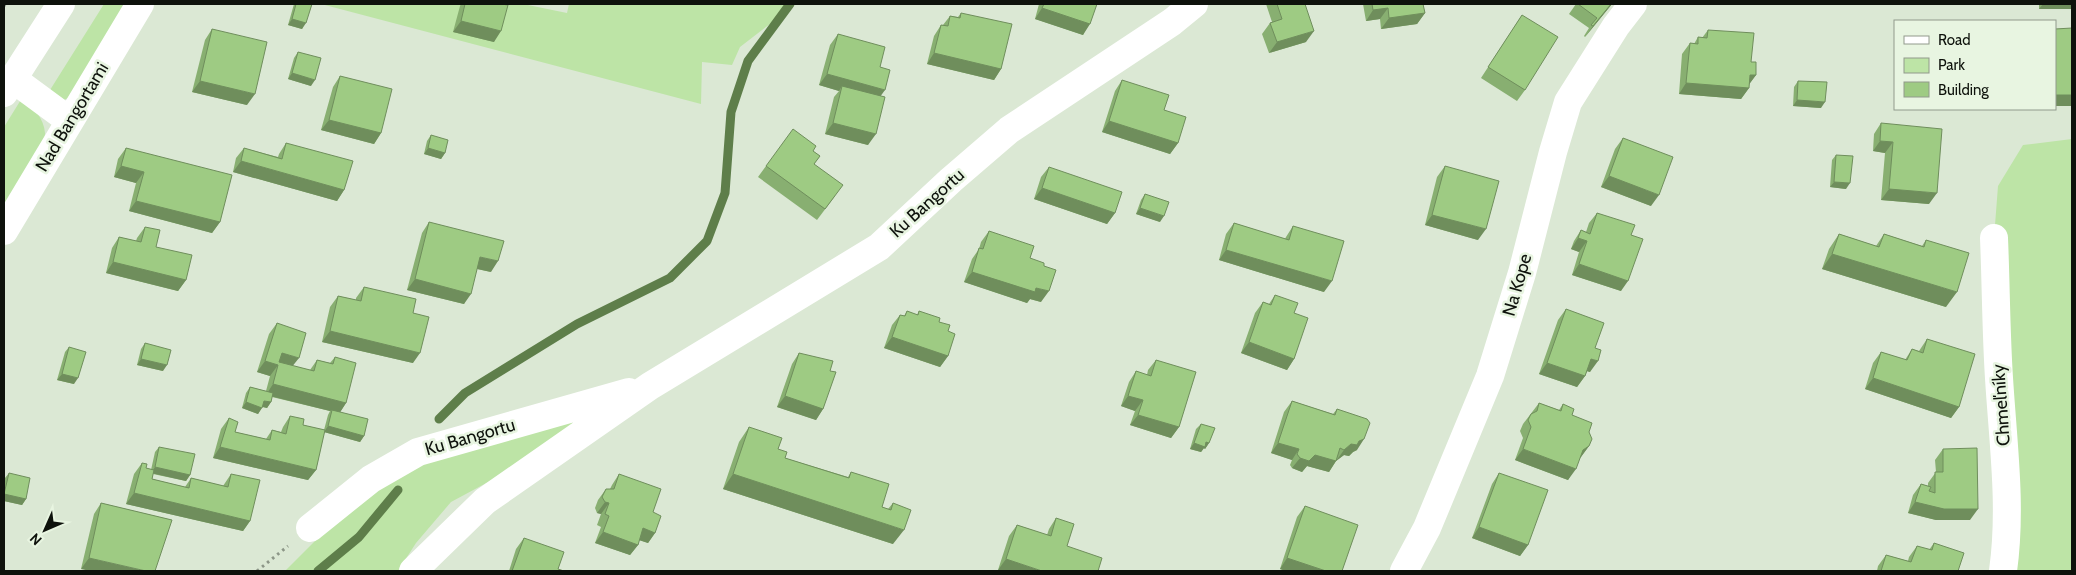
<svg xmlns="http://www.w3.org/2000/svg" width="2076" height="575" font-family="Cabin,sans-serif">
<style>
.green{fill:#bde4a6}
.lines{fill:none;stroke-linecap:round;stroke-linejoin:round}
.stream{stroke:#5e7e4a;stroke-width:9}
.path{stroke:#8c9687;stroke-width:3;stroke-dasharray:2.5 4;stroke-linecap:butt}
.minor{stroke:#fff;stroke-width:28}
.wall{fill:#88af71}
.shaded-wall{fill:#6f8e5c}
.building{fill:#9ecb83;stroke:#6f8e5c}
.labels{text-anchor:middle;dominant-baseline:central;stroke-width:5;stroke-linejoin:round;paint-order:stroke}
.street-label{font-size:18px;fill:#0e120c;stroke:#e8f5e1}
</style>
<rect width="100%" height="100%" fill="#dbe8d4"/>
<path class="green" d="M104,4h27l-61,93 -6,3 -14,-10z
M321,4h202l44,9 2,-9h227l-56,43 -8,18 -30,-3 -1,42z
M22,98c11,9 22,20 23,35 1,17 -32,67 -41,84v-90z
M2072,139v432h-69l-9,-333 4,-52 25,-41z
M628,398l-114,70 -63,34 -35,41 -18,28h-113l59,-59 51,-37 44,-19z"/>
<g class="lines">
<path class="stream" d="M439,419l26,-26 112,-69 93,-46 37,-37 18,-48 6,-81 17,-51 42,-57
M318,571l41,-34 39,-47"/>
<path class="path" d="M4,6l1,-2
M257,571l31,-25"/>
<path class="minor" d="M13,79l57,42
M4,93l57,-89
M4,231l136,-227
M1994,238c2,47 2,94 5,140 4,65 13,129 4,193
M310,528l61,-49 47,-27 211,-60
M413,571l72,-70 165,-115 229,-139 72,-67 58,-50 163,-108 22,-18
M1404,571l23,-43 63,-152 32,-103 31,-121 15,-50 48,-76 17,-22"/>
</g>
<path class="wall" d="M294,4h18l-10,25 -14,-4z
M461,4h40l-7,38 -41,-10 7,-26z
M1039,4h58l-14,31 -48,-16z
M1266,4h39l1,38 -37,11 -7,-19 8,-11 2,-1z
M1363,4h60l2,9 -8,11 -36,5 -1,-10 -14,2z
M1576,4h36l-27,33 -1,-1 5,-8 -20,-14z
M2039,4h33l-33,5z
M961,13l40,56 -7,11 -67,-16 7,-28 7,-11h2l7,-9 8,1z
M1522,15l3,75 -8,11 -36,-23z
M212,29l35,76 -55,-13 13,-52z
M1708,30l43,32 5,13 -7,9v4l-8,11 -62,-5 3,-40 8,-11 4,1 4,-7 4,1z
M838,34l42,33 1,29 -13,49 -43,-11 9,-37 5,-6 -20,-6 11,-40z
M298,52l13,34 -23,-7 6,-21z
M340,76l41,57 -7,11 -53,-14 12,-43z
M1122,80l42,30 14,33 -8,11 -68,-22 13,-41z
M1798,81l23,27 -28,-2 1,-19z
M1881,123l48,81 -48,-4 4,-47 -12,-2 1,-17z
M431,135l14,18 -4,6 -17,-5 3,-13z
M1623,138l28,68 -50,-19 14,-38z
M286,143l58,47 -7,11 -104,-29 3,-14 8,-10 34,9 1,-3z
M126,148l94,74 -8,11 -83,-22 7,-28 -22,-6 4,-18z
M813,151l7,5 -6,8 21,32 -18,24 -59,-43 8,-11z
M1836,155l10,34 -16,-2 2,-27z
M1445,166l33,74 -53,-15 12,-48z
M1049,167l66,46 -8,11 -73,-25 7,-22z
M1145,194l15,28 -24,-8 5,-14z
M1597,213l34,22 -10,56 -49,-16 7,-23 -8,-3 3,-8 7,-11 5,2 3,-9z
M429,222l62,50 -14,-3 -13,35 -57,-14 15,-57z
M1234,223l51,16 1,-2 7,-11 31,66 -105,-32 7,-26z
M145,227l11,20 30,33 -8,11 -72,-18 6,-25 7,-11 17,4 1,-3z
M989,231l41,27 11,44 -11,-3 -3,4 -63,-21 8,-23 7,-10 2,-7z
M1839,234l37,12 8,-12 38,12 4,-6 20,67 -124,-38 7,-20z
M364,287l49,26v50l-91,-21 8,-35 8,-11 18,4v-2z
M1275,295l19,18v46l-7,11 -46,-17 14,-40 8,-11 6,2z
M1566,309l29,39 -5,24 -3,-1 -2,5 -8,11 -38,-13 19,-54z
M907,311l10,4 2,-4 20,11 9,9v25l-8,11 -56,-19 8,-23 8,-10 4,1z
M277,323l16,43 17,4 7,-10 13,3 5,-6 11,46 -6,9 24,24 -4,6 -36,-10 -8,38 -8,10 -95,-22 8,-29 8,-11 6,14 31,7 6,-9 9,2 2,-5 7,-11 13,9 21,5 4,-15 2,-4 -58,-14 -1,5 -4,6 -5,-1 -4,7 -16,-6 4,-15 4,-6 16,4 4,-15 -13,-4 12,-38z
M1927,339l32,68 -8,11 -86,-29 8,-26 8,-11 24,8 7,-11 7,2z
M145,343l18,28 -26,-6 4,-16z
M69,347l5,37 -17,-4 8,-28z
M799,353l31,18 -7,38 -7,11 -39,-13 15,-43z
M1156,360l23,67 -8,11 -41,-13 5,-14 -14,-5 8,-24 7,-11 11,4 1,-5z
M1292,401l41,13 4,-5 20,41 -4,2 -4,4 -5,-1 -8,6 -7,11 -22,-6 -5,6 -10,-4 -2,-3 2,-5 -21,-7 13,-41z
M1539,403l20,7 4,-6 9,11 17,17v14l-9,12 -12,22 -53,-20 8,-22 -3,-7 3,-7z
M1201,424l8,19 -4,6 -1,-1 -3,4 -11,-3 6,-20z
M749,427l29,22 7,9 63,19 3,-5 31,35 6,2 5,-6v41l-170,-55 16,-47z
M159,447l31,28 -4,6 -33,-7 -1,5 33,8 6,-9 32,8 8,-12 19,47 -7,10 -117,-27 8,-30 8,-11 4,5 5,2 4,-18z
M1943,449l27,71h-34l-28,-7 5,-18 8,-11 7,2v-3l8,-11 -1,-12z
M9,473l17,26 -4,6 -18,-4v-16l1,-7z
M1499,473l29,72 -8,11 -48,-18 20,-54z
M619,474l34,38 2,21 -7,10 -9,-3 -1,5 -8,10 -35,-12 6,-16 -4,-2 4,-11 -4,-1 -2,-5 3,-8 8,-11h4l2,-4z
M101,503l71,17 -91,49 13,-55z
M1305,506l37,65h-56l-6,-2 17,-52z
M1056,518l11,28 -69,24 11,-34 8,-11 30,10 2,-6z
M524,538l34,31 5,2h-54l7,-22z
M1934,543l24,28h-81l1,-5 8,-11 22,6 1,-4 8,-11 12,4z"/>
<path class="shaded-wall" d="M1611,4h1l-27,33 8,-11z
M1731,4h31l-32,1z
M2043,4h29v5h-33z
M1042,8l48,16 -7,11 -48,-16z
M1388,8l-8,11 -14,2 7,-11z
M1425,13l-8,11 -36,5 8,-11z
M292,19l14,4 -4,6 -14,-4z
M461,21l40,10 -7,11 -41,-10z
M1314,31l-8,11 -37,11 8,-11z
M934,53l67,16 -7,11 -67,-16z
M292,73l23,7 -4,6 -23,-7z
M827,74l58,16 -8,11 -35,-15 -3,5 -20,-6z
M1750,75h6l-8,11z
M200,81l55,13 -8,11 -55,-13z
M1686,83l63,5 -8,11 -62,-5z
M2055,95h17v11h-17z
M1797,100l28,2 -4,6 -28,-2z
M329,120l52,13 -7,11 -53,-14z
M1109,121l69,22 -8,11 -68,-22z
M833,123l43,11 -8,11 -43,-11z
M1880,141l13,1 -8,11 -12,-2z
M428,148l17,5 -4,6 -17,-5z
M241,161l103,29 -7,11 -104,-29z
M121,166l23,6 -8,11 -22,-6z
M1609,176l50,19 -8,11 -50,-19z
M1834,182l16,1 -4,6 -16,-2z
M1042,188l73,25 -8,11 -73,-25z
M1889,189l48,4 -8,11 -48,-4z
M136,201l84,21 -8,11 -83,-22z
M1140,208l24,8 -4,6 -24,-8z
M1432,215l54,14 -8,11 -53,-15z
M1578,238l9,3 -8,11 -8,-3z
M1226,250l106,31 -8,11 -105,-32z
M1832,254l125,38 -11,15 -124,-38z
M480,257l18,4 -7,11 -18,-4z
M113,262l73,18 -8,11 -72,-18z
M1579,264l49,17 -7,10 -49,-16z
M972,272l64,16 13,3 -8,11 -11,-3 -3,4 -63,-21z
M415,279l56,15 -7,10 -57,-14z
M330,331l90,22 -7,10 -91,-21z
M892,337l56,19 -8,11 -56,-19z
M1249,342l45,17 -7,11 -46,-17z
M282,353l17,5 -8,10 -16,-4z
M141,359l26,6 -4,6 -26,-6z
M1591,359l7,2 -8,11 -7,-2z
M265,361l13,4 -8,11 -13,-4z
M1547,363l38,13 -8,11 -38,-13z
M62,374l16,4 -4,6 -17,-4z
M1873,378l86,29 -8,11 -86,-29z
M273,384l73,19 -7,11 -7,-4 -2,1 -64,-16z
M785,396l38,13 -7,11 -39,-13z
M1128,396l15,4 -8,11 -14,-5z
M264,401l7,1 -4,6 -7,-2z
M246,402l16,6 -4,6 -16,-6z
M1138,415l41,12 -8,11 -41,-13z
M328,426l36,10 -4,6 -36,-10z
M1364,439l-7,11 -4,2 -4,4 -5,-1 -8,6 -7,11 -22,-6 -5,6 -10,-4 8,-10 15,-3 21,6 8,-11 7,-6z
M1206,442l3,1 -4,6 -1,-1 -3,4 -11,-3 4,-6z
M1278,443l21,6 -7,11 -21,-7z
M1589,446l-8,11 -5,4 7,-11z
M220,447l96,23 -8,10 -95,-22z
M1523,449l53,20 -8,11 -53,-20z
M155,467l35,8 -4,6 -35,-8z
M733,474l171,56 -11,14 -170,-55z
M134,493l116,28 -7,10 -117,-27z
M4,494l22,5 -4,6 -18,-4z
M605,502l4,1 -8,11 -4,-1z
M1915,502l63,7 -8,11h-34l-28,-7z
M1479,527l49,18 -8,11 -48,-18z
M643,528l12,5 -7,10 -12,-4z
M603,532l35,13 -8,10 -35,-12z
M89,558l57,13h-56l-9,-2z
M1287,558l39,13h-40l-6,-2z
M1006,559l36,12h-40l-4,-1z"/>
<path class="building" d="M296,4h16l-6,19 -14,-4z
M465,4h36l7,1 -7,26 -40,-10z
M1044,4h53l-7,20 -48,-16z
M1277,4h28l9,27 -37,11 -7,-19 12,-4z
M1372,4h51l2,9 -36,5 -1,-10 -15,2z
M1578,4h33l-18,22 -2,-1 6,-7z
M961,13l51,11 -11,45 -67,-16 7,-28 7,1 2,-10 10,2z
M1522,15l36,22 -33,53 -37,-23z
M2072,28v67h-17v-66z
M212,29l55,13 -12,52 -55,-13z
M1708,30l46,3 -3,29h5v13h-6l-1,13 -63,-5 4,-40 8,1v-7l9,1z
M838,34l47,13 -5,20 10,3 -5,20 -58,-16z
M298,52l23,6 -6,22 -23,-7z
M340,76l52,13 -11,44 -52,-13z
M1122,80l47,15 -5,15 22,7 -8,26 -69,-22z
M1798,81l29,1 -2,20 -28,-2z
M842,86l43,11 -9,37 -43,-11z
M1881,123l61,6 -5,64 -48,-4 4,-47 -13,-1z
M793,129l23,17 -3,5 7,5 -6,8 29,21 -18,24 -59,-43z
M431,135l17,5 -3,13 -17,-5z
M1623,138l50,19 -14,38 -50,-19z
M286,143l67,18 -9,29 -103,-29 3,-13 38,11z
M126,148l106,27 -12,47 -84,-21 8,-29 -23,-6z
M1836,155l17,1 -3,27 -16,-1z
M1445,166l54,15 -13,48 -54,-14z
M1049,167l73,25 -7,21 -73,-25z
M1145,194l24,8 -5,14 -24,-8z
M1597,213l38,12 -4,10 12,4 -15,42 -49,-17 8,-23 -9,-3 3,-8 9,4z
M429,222l75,19 -6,20 -18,-4 -9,37 -56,-15z
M1234,223l55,17 4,-14 51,15 -12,40 -106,-31z
M145,227l15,3 -4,17 36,8 -6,25 -73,-18 6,-25 22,5z
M989,231l45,15 -4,12 14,5v3l12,4 -7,21 -13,-3 -1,4 -63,-20 7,-24 4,1z
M1839,234l40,13 5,-13 40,13 2,-7 43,13 -12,39 -125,-38z
M364,287l52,12 -3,14 16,4 -9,36 -90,-22 8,-35 23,5z
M1275,295l23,8 -4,10 14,5 -14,41 -45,-17 14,-40 8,3z
M1566,309l38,14 -9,25 6,2 -3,11 -7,-2 -6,17 -38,-13z
M907,311l11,4 1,-4 21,7 -1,4 11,3 -2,6 7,3 -7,22 -56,-19 8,-22 5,1z
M277,323l29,10 -7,25 -17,-5 -3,9 35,9 3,-11 16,4 2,-7 21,6 -10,40 -73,-19 5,-19 -13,-4z
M1927,339l48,15 -16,53 -86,-29 8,-26 26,8 5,-11 11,4z
M145,343l26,7 -4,15 -26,-6z
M69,347l17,5 -8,26 -16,-4z
M799,353l34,8 -3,10 6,1 -13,37 -38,-13z
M1156,360l40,12 -17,55 -41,-12 5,-15 -15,-4 8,-25 15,5z
M250,387l23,6 -2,9 -7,-1 -2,7 -16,-6z
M1292,401l43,14 2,-6 30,10 3,4 -6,16 -5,2 -2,4 -6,-1 -7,6 -4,-2 -4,13 -21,-6 -6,6 -9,-3 -3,-4 2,-5 -21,-6z
M1539,403l22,8 2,-7 11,5 -2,6 20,8 -3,9 3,7 -3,7 -6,4 -7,19 -53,-20 8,-22 -3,-7 3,-6 6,-3z
M332,410l36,9 -4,17 -36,-10z
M290,416l14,3 -1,6 22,5 -9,40 -96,-23 9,-29 9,4 -3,10 35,8 2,-10 14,4z
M1201,424l14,4 -6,15 -3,-1 -1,5 -11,-4z
M749,427l33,11 -4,11 9,3 -2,6 64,20 2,-6 38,12 -7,23 9,3 2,-7 18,7 -7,20 -171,-56z
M159,447l36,7 -5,21 -35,-8z
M1977,448l1,61h-34l-29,-7 6,-18 10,3 -2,4 6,2v-21h8v-23z
M142,463l5,1 -1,4 8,2 -2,9 37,9 2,-10 37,9 3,-13 29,6 -10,41 -116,-28z
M9,473l21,5 -4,21 -22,-5z
M1499,473l49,17 -20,55 -49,-18z
M619,474l42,15 -8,23 8,4 -6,17 -12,-5 -5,17 -35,-13 6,-16 -4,-2 4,-11 -4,-1 -3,-5 4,-8h8z
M101,503l71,17 -17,51h-9l-57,-13z
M1305,506l53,19 -16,46h-16l-39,-13z
M1056,518l18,6 -7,22 35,12 -4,13h-56l-36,-12 11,-34 34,11z
M524,538l40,14 -6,17 6,2h-52z
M1934,543l30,10 -6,18h-77l5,-16 25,7 6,-16 15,4z"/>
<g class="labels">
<g class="street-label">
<text transform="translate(72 117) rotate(-59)">Nad Bangortami</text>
<text transform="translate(927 203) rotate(-42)">Ku Bangortu</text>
<text transform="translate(1517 285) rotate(-74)">Na Kope</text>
<text transform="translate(2001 405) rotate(-94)">Chmeľníky</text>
<text transform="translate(470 437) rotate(-16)">Ku Bangortu</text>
</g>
</g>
<rect width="2076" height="575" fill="none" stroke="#0e120c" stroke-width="10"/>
<rect x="1894" y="20" width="162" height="90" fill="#e8f5e1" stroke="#919a8c"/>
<rect x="1904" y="36" width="25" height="8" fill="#ffffff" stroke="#919a8c"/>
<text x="1938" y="45" font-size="15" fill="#0e120c">Road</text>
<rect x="1904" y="58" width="25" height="15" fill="#bde4a6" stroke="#919a8c"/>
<text x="1938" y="70" font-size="15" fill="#0e120c">Park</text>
<rect x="1904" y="82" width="25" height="15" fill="#9ecb83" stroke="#919a8c"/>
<text x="1938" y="95" font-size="15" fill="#0e120c">Building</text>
<g transform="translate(45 530) rotate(225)" stroke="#e8f5e1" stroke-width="4" paint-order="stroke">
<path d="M0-4L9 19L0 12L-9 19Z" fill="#0e120c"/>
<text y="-8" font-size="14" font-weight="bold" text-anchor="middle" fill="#0e120c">N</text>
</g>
</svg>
